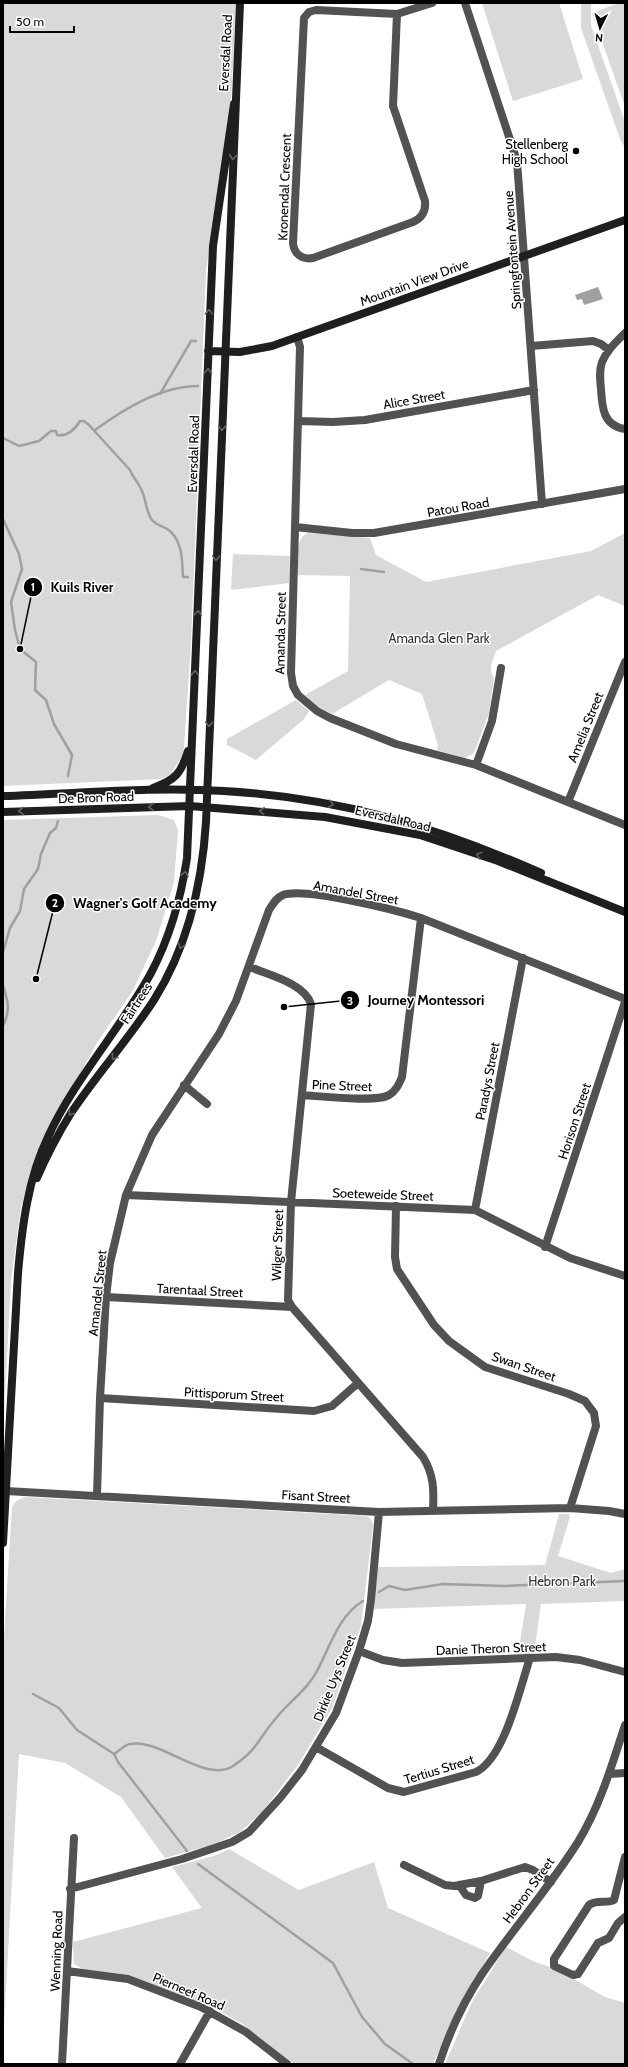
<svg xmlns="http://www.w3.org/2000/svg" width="628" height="2067" font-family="Cabin,sans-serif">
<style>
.green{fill:#d9d9d9}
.water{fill:#a0a0a0}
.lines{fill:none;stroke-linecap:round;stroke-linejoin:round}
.stream{stroke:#a0a0a0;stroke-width:2.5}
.street{stroke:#525252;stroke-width:8}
.secondary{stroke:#1f1f1f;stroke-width:8}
.oneway{stroke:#626262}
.poi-dot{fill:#000;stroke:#fff;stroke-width:1.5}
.labels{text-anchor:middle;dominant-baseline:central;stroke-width:3;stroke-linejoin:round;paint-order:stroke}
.street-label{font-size:13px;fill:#000;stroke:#fff}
.poi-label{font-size:13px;fill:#000;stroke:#fff;text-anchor:end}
.park-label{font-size:13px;fill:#303030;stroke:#fff}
.leader{fill:none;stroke:#000;stroke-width:1.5}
.callout-dot{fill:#000;stroke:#fff;stroke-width:1.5}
.mark-label{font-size:12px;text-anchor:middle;font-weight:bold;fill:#fff}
.callout-label{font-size:14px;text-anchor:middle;font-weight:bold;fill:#000;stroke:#fff;stroke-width:3;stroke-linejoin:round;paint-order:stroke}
</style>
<rect width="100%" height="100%" fill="#fff"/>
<path class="green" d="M3,3h233l-5,99 -25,169 -15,373 -8,116 -3,-1 -9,15 -10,5 -158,7z
M482,3h77l24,76 -70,22z
M581,3h10v22l34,97v26l-5,-9 -39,-111z
M619,3h6v104l-33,-94z
M308,533l62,5 6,17 50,27 165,-31 34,-18v73l-27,-11 -102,56c-3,11 -9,17 -2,27l-5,35 -15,40 -9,5 -28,-8 1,-5 -16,-51 -33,-14 -57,34 -16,-9 -11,-10 43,-24 2,-95 -52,-1c0,-13 -4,-37 10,-42z
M233,554l57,2 -1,27 -58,7z
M296,700l13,11 -6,9 -47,40 -29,-15v-6z
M158,815l16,5 4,10 -4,52 -18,59 -24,51 -34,49 -61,111 -16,55 -10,74 -8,152v-613z
M25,1497l341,19 5,3 2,6 -12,101 -29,82 -34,57 -36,47 -22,20 -28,13 -47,13 -44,-61 -56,-34 -46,-9 -16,289v-388l9,-148 4,-6z
M559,1514h10l1,3 -12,39 53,17 14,-4v32l-84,3 -7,50h-16l8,-50 -152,5 4,-42 167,-2z
M229,1849l70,41 75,-28 14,46 102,45 -30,51 -27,60h-139l-50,-39 -30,-17 -85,-33 -46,-6 -9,-5 -1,-22 129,-34 -30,-41 42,-11z
M506,1947l29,15 21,7 49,28 20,6v61h-180l27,-62z"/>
<path class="water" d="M598,287l5,12 -19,6 -2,-6 -5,1 -2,-5z"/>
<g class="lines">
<path class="stream" d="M160,394l31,-53h5
M95,430c29,-21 66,-44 103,-44
M3,438l16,8 20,-5 12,-10h5l1,4c10,2 18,-6 23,-14h4l5,4 41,45c3,8 9,13 12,21 4,9 4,21 10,29 5,6 12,6 18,11 13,12 12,30 13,46h5
M3,519l16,35 3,15 -11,33 4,28 5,19 16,13 -1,28 11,10 8,24 18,31 -4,21
M361,569l23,3
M3,952l7,-24 10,-17 4,-22 14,-20 3,-15 9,-21 6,-5 2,-7
M3,985c5,18 8,24 0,41
M379,1592l10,-6 16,4 38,-6 61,2 121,-5
M33,1694l26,14 18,22 37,24 4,8 69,89
M114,1754c5,-3 10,-9 16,-10 31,-6 75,40 103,22 25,-16 26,-29 44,-49 13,-16 30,-27 40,-46 13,-24 21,-55 46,-70
M198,1864l135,99 29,54 23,27 28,20"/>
<path class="street" d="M465,3l52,158 25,343
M397,14l-81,-4 -7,2 -5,6 -11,225c1,11 9,17 20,15l100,-36c9,-4 13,-11 12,-21l-32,-95 4,-92 35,-11
M625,333c-9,9 -18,17 -23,29 -3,9 -2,18 -1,27 1,18 2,37 24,40
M297,337l3,10 -9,326 2,13 5,9 19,16 13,7 66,26 80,21 149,60
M531,346l62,-5 8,3 8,6
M298,421l35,1 32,-2 169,-30
M295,527l57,6h22l251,-44
M476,765l16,-44 9,-53
M568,802l57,-140
M250,967c18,8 54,16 61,37l-20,198 -3,98 4,7 131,150c11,18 11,33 10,53
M184,1085l23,19
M302,1095c18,1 74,8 87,0 7,-4 10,-11 13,-18l19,-159
M126,1195l349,15 95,48 55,18
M396,1206l-1,51 2,12 37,56 15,16 36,26 84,27 16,7 9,12 2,13 -26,82
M475,1210l48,-252
M545,1247l80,-245
M106,1297l186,10
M100,1398l214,13 18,-5 26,-23
M6,1491l373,21 191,-4 39,3 16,3
M97,1495l3,-97 6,-101 4,-34 16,-68 26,-60 67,-101 17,-33 33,-91c4,-6 7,-12 14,-15 22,-8 113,15 138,23l204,81
M359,1651l24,9 19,3 154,-6 24,3 45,12
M316,1747l72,41 16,4 72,-20c29,-14 44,-85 54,-114
M609,1774l16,-1
M625,1857l-11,43c-8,4 -17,-1 -25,5l-35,54v7l19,9 5,-1 20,-31 11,-5 9,-15 7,-6
M404,1865l41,20 9,1 27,-5 44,-14 8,3 18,12
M459,1885l7,10 9,3 3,-2 3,-15
M70,1889l112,-30 50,-17 17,-10 31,-34 22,-28 34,-57 23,-62 9,-30 3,-21 8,-88
M67,1971l61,8 73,28 45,25 41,32
M62,2064l12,-226
M180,2064l30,-53
M439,2064c10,-31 25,-63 43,-90 31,-45 67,-86 96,-132 22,-36 34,-77 47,-117"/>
<path class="secondary" d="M208,351l32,1 32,-6 353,-126
M153,788c22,-8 28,-14 35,-37
M3,796c73,-2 148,-10 221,-5 116,7 211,35 317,82
M3,812l187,-6 135,11 95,18 78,26 127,51
M37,1178c10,-23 21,-44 34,-65 26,-39 57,-73 83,-113 34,-54 48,-115 52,-178l34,-819
M3,1543l15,-270c4,-46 10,-95 30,-136 27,-59 72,-107 103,-164 19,-36 30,-75 36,-115l26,-612 21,-142"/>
</g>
<defs><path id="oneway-chevron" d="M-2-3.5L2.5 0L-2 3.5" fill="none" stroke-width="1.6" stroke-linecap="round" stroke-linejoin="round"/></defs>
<g class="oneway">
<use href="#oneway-chevron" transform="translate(233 157) rotate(94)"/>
<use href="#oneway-chevron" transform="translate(209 312) rotate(-88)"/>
<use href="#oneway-chevron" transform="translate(208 371) rotate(-89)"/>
<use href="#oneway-chevron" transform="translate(222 428) rotate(92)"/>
<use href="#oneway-chevron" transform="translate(216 558) rotate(92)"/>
<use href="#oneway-chevron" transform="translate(198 613) rotate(-87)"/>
<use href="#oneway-chevron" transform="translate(195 673) rotate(-88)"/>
<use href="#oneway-chevron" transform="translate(209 724) rotate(92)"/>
<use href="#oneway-chevron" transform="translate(331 804) rotate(10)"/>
<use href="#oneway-chevron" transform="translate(151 807) rotate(178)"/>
<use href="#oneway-chevron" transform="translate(21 811) rotate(178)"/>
<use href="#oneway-chevron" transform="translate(262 811) rotate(-175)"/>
<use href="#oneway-chevron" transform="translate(479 855) rotate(-162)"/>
<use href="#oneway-chevron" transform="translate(185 874) rotate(-81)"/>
<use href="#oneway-chevron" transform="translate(181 946) rotate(111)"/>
<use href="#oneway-chevron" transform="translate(114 1057) rotate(128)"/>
<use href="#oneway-chevron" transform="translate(71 1113) rotate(124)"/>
</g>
<circle class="poi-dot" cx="576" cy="151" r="4"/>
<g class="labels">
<g class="street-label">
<text transform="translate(225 53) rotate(-87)">Eversdal Road</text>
<text transform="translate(284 187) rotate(-88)">Kronendal Crescent</text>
<text transform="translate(512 250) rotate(-94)">Springfontein Avenue</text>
<text transform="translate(414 282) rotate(-20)">Mountain View Drive</text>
<text transform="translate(414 399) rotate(-10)">Alice Street</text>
<text transform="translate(193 454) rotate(-88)">Eversdal Road</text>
<text transform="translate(458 507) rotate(-10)">Patou Road</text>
<text transform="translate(280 633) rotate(-89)">Amanda Street</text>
<text transform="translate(585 727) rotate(-68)">Amelia Street</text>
<text transform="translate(96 797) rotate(-2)">De Bron Road</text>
<text transform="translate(393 818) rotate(13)">Eversdal Road</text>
<text transform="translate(356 892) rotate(10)">Amandel Street</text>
<text transform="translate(136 1003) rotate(-57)">Fairtrees</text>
<text transform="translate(487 1081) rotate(-79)">Paradys Street</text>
<text transform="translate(342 1085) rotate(2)">Pine Street</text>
<text transform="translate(574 1121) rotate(-72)">Horison Street</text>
<text transform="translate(383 1194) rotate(2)">Soeteweide Street</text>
<text transform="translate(277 1245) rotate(-88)">Wilger Street</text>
<text transform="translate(200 1290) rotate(3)">Tarentaal Street</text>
<text transform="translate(97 1293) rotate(-84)">Amandel Street</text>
<text transform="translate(524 1366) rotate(19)">Swan Street</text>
<text transform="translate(234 1394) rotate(3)">Pittisporum Street</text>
<text transform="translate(316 1496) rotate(3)">Fisant Street</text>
<text transform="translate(491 1648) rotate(-2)">Danie Theron Street</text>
<text transform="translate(334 1678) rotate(-68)">Dirkie Uys Street</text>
<text transform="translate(439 1769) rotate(-17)">Tertius Street</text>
<text transform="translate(528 1890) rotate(-54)">Hebron Street</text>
<text transform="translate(56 1951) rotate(-88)">Wenning Road</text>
<text transform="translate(189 1991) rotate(23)">Pierneef Road</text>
</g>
<g class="poi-label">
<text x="568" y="144">Stellenberg<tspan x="568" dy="15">High School</tspan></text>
</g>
<g class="park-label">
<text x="439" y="638">Amanda Glen Park</text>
<text x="562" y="1581">Hebron Park</text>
</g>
</g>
<path class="leader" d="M20 649L33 587M36 979L55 903M284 1007L350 1000"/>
<g class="callout-dot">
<circle cx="20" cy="649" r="4"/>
<circle cx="36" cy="979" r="4"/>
<circle cx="284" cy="1007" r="4"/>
<circle cx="33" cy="587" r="10"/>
<circle cx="55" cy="903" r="10"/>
<circle cx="350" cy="1000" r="10"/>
</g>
<g class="mark-label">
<text x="33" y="591">1</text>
<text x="55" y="907">2</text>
<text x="350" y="1005">3</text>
</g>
<g class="callout-label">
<text x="82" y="592">Kuils River</text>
<text x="145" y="908">Wagner's Golf Academy</text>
<text x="426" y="1005">Journey Montessori</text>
</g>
<rect width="628" height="2067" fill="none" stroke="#000000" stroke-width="8"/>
<g transform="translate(600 28) rotate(185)" stroke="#ffffff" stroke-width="3" paint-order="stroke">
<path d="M0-3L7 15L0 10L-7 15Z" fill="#000000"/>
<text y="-6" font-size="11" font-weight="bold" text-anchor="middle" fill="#000000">N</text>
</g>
<path d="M10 26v6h64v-6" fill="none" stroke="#000000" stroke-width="2"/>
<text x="16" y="26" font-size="12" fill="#000000" stroke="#ffffff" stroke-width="3" paint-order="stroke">50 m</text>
</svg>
